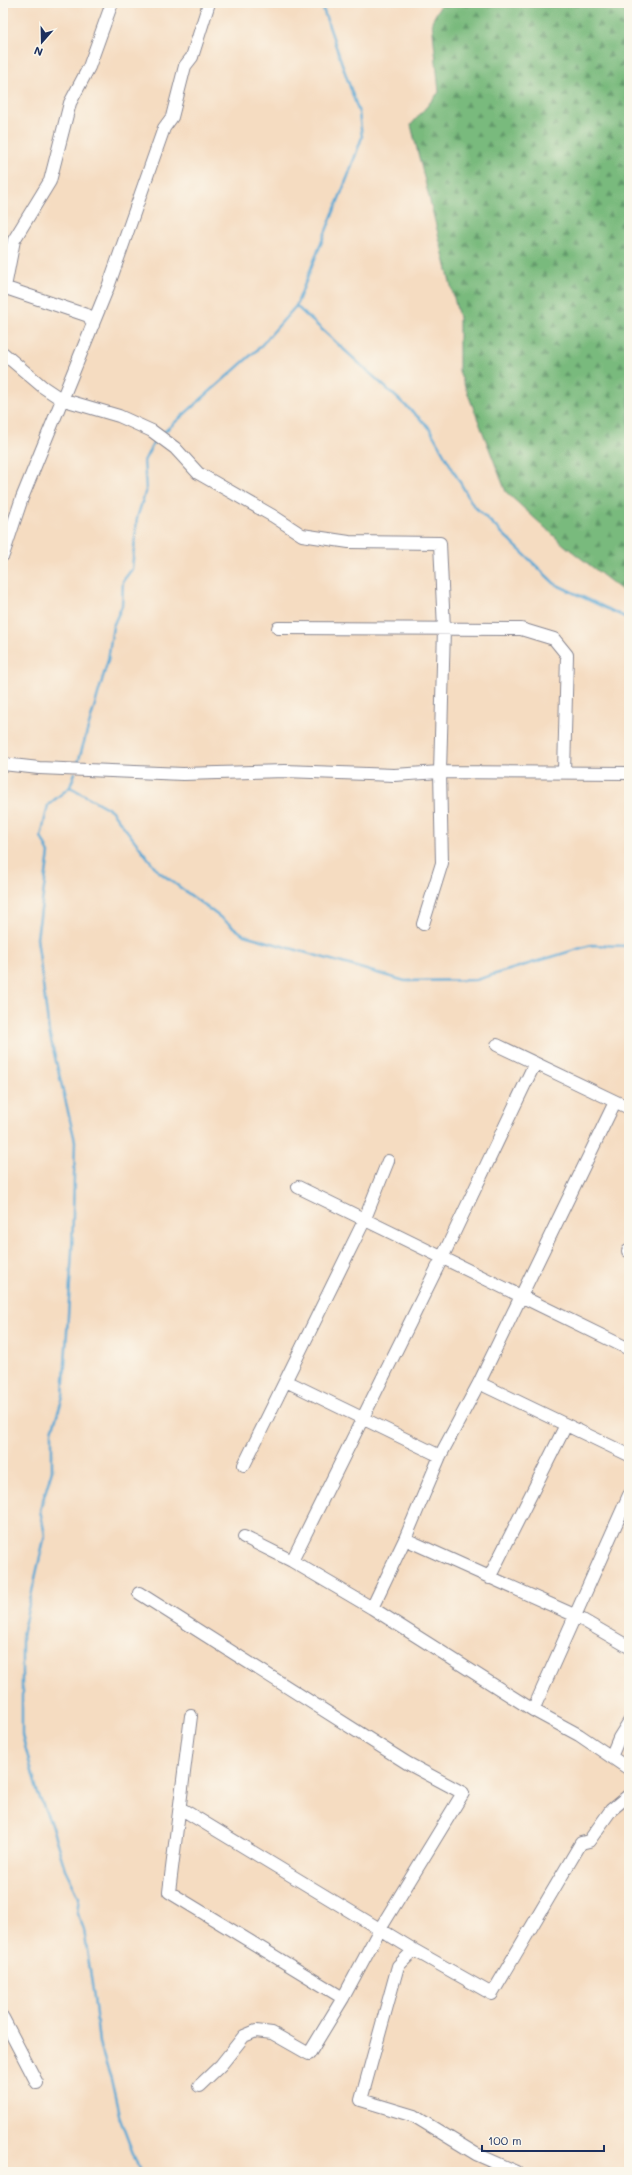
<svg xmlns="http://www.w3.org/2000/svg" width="632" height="2175" font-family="Mali,sans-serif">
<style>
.forest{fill:url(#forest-firs);stroke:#4a746e}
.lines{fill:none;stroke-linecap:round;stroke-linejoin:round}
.stream{stroke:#5ca8d4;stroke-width:2.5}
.minor-casing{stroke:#888690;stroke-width:14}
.minor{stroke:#fff;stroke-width:12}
</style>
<defs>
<pattern id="forest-firs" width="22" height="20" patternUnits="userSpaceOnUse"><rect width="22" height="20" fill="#79ba7d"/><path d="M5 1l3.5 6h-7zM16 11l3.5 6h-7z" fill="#62986a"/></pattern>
</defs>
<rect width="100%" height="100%" fill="#fbf7ec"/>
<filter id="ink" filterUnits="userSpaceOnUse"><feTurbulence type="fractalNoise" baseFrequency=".025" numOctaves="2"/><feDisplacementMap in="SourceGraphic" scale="8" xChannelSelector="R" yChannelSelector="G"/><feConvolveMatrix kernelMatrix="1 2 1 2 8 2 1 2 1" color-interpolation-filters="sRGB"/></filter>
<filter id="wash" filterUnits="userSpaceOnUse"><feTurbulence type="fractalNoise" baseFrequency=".012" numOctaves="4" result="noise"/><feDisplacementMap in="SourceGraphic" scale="16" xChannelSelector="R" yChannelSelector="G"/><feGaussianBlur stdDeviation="0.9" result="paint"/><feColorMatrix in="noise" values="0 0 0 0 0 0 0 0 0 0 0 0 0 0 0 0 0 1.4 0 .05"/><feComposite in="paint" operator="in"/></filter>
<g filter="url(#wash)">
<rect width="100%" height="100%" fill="#f5dcc1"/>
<path class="forest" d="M442,3h187v591l-6,-3 -59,-46 -58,-53 -47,-121v-53l-48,-193 28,-33 -7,-71z"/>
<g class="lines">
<path class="stream" d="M296,306l132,120 45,79 82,79 74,35
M163,433l95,-84 38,-43 52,-130 14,-39 -3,-24 -38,-110
M77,766l31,-106 5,-34 9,-20 1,-25 9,-12 5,-51 9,-28 -2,-29 10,-19
M75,773l-5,14 -22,18 -7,32 8,16 -12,85 12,94 26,109 -3,110 -9,146 -11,34v39l-12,40 5,25 -23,100v100l16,59 13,30 14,45 14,28 -2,16 7,16 10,69 5,45 12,36 9,40 20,53
M70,787l41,23 47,61 86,64 161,46 71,-1 115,-35 38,1"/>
</g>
</g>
<g filter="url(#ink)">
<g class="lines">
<defs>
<path id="minor" d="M3,287l86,29 4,9
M5,287l9,-47 36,-59 20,-78 19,-36 23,-64
M3,353l40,34 18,12 58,17 33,15 23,17 23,25 75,43 29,19 47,7 91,1 4,86 -4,143 2,91 -19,61
M3,555l19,-57 86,-211 56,-159 8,-11 13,-51 7,-9 17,-54
M278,628l243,1 33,10 13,16 -3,117
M3,764l36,4 144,6 102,-3 109,4 46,-3 189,1
M497,1045l132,63
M298,1187l331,162
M628,1251h1
M286,1381l154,75
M479,1383l150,72
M244,1465l120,-244 24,-60
M244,1537l48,24 80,47 161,102 46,25 50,34
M405,1539l169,76 55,32
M292,1561l150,-303 93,-195
M489,1578l77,-153
M139,1593l268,170 56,30 -83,136 -37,69 -34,56 -37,-21 -16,-2 -12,5 -23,29 -22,21
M372,1608l33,-69 35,-83 39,-73 136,-281
M533,1710l96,-215
M191,1716l-22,176 174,106
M611,1757l8,-19 10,-16
M180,1808l234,142
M3,2018l34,65
M517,2172l-41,-18 -62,-38 -53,-16 37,-134 16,-16 78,44 89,-151 8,-2 22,-31 18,-15"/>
</defs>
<use href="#minor" class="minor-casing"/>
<use href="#minor" class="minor"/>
</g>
</g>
<rect width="632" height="2175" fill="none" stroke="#fbf7ec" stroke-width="16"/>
<g transform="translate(42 42) rotate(200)" stroke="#fbf7ec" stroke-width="3" paint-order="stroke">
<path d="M0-3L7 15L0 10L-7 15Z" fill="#1b2f5e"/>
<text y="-6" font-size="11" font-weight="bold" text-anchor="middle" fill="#1b2f5e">N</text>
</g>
<path d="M482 2145v6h122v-6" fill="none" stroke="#1b2f5e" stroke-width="2"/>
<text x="488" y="2145" font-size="12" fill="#1b2f5e" stroke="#fbf7ec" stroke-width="3" paint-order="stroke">100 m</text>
</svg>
